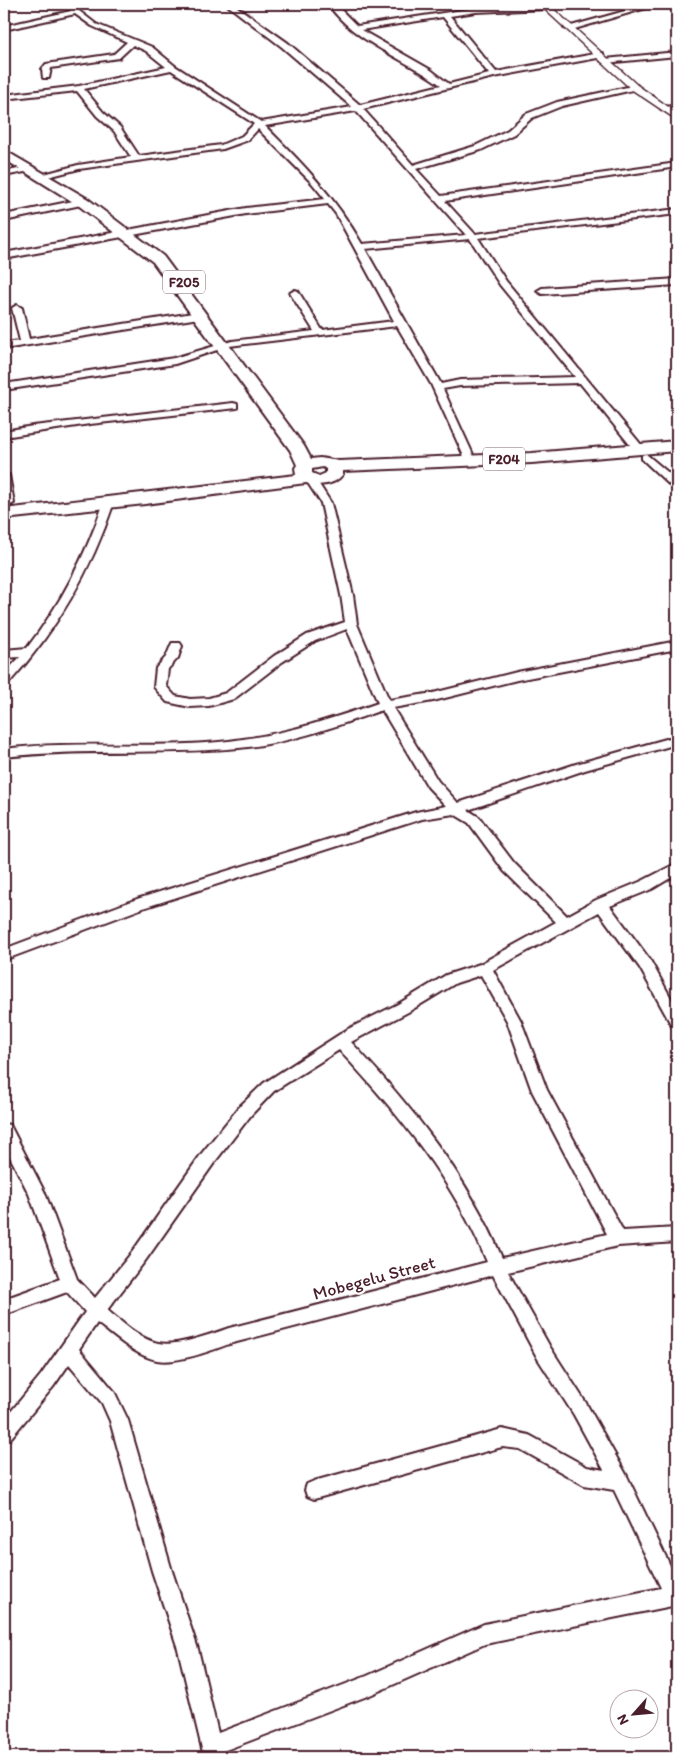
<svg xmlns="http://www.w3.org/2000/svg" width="681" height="1761" font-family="Itim,sans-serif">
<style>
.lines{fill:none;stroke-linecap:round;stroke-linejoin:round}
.minor-casing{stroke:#4a1f2b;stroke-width:4}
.tertiary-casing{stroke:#4a1f2b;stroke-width:3}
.primary-casing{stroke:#4a1f2b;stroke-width:4}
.minor{fill:#fff;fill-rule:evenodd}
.tertiary{fill:#fff;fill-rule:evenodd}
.primary{fill:#fff;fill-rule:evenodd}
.labels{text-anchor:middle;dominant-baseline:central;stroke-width:4.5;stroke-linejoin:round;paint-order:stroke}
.shield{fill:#fff;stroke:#80626b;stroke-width:1}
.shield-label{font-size:14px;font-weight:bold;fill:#4a1f2b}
.near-street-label{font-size:18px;fill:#4a1f2b;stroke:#fff}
</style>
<rect width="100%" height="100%" fill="#fff"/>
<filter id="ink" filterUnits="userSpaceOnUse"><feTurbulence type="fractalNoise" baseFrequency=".02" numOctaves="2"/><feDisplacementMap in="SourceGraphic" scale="10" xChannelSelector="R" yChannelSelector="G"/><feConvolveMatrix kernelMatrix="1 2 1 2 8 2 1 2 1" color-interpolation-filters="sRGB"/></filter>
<g filter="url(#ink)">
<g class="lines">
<defs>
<path id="minor" d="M63,4h7l26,20 56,23 23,19 86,56 91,-15 -70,-60 -56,-43h7l55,39 72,62 81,-20c-38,-28 -86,-42 -113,-81h7l22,22 119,-18 72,-2 -2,3 -70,3 -26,4 46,56 104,-19h3v4l-109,20 -131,32 50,56 62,-19 33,-16 18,-16 31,-12 80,-17v4l-75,17 -30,12 -18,16 -33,16 -65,19 25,27 236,-33v4l-232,34 30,33 202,-25v5l-199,24 28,43 137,166v4h-8l-55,-68 -120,3 -17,3 33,72 -1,2h-8l-36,-79 -34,-58 -168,20 -54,18 -171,26v-6l170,-26 58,-17 82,-10 -24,-38 5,-3 3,1 24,39 72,-9 -58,-107 -8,-10 -82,10 -242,45v-6l242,-45 79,-9 -13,-16 -54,-54 -10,11 -25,9 -144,20 -35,9v-4l34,-9 53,-8 -17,-26 -17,-15 -20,-25 -73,8v-4l75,-9 87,-19 -20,-16 -13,-6 -14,13 -68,10 -2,10h-6l-1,-9 4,-5 68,-10 13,-12 -35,-16 -17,-12 -71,16v-4l67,-15zM443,17l46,57 -40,10 -18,-14 -70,-40zM171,70l79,51 4,3 -12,12 -21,9 -82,11 -19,-29 -17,-15 -19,-23zM356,111l110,124 -104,9c-28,-48 -58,-79 -97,-118zM470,239l30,46 75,92 -115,3 -19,4 -76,-135z
M650,4h10l-89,26 -7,-2z
M677,52v4l-72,7 -4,-2 4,-2z
M677,104v4l-12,3 -4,-2z
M27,167l4,2 -1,2 -26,5v-4z
M83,199l4,3 -1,2 -82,17v-6z
M677,279v6l-135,9 -5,-3 5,-3z
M17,305l5,3 7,31 170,-27 5,3 -5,3 -195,31v-6l16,-2 -8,-33z
M233,403l4,1v4l-147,16 -86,13v-6l29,-5z
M646,454l31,26v9l-4,-1 -31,-29v-4z
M4,472l5,3 5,28 -5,3 -5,-3z
M311,477l4,1 16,25 22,92 4,29 32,76 44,-7 84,-21 160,-31v8l-160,31 -84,21 -40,7 45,73 20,22 118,-39 101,-28v8l-92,26 -117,40 11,7 35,46 53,53 29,-16 46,-19 35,-18v11l-25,15 -42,17 40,54 27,49v19l-5,-2 -32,-58 -41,-56 -106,58 28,51 26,69 76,141 54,-3v14l-59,4 -110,26 42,75 36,56 41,73 50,104v25l-192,39 -115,51 -147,56 1,6h-20l-26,-108 -26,-78 -42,-150 -8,-18 -33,-39 -16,23 -43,52 -6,3v-22l37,-45 44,-63 -18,-20 -63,23v-16l56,-20 -31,-85 -25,-49v-21l6,1 35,68 32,86 18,19 38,-47 69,-98 39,-48 23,-22 84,-54 50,-25 48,-29 34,-11 76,-42 -52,-51 -35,-48 -15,-9 -32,5 -276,88 -142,53v-11l133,-50 279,-87 30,-6 -18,-19 -46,-77c-45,16 -95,34 -143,38 -78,7 -157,0 -235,9v-8c79,-10 160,2 239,-10 46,-6 91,-21 135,-36l-31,-74 -32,12 -33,21 -48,37 -25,7 -19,1 -23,-5 -13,-15 2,-19 10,-11 6,-14h8l2,3 -4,12 -10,11 -2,17 9,10 15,3 19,-1 17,-5 48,-37 33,-21 38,-13 -4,-27 -20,-92 -15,-23zM481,975l26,46 25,70 75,143 -105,24c-34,-82 -91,-152 -151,-216l57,-30 48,-29zM339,1050c59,63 115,131 148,212l-258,66c-17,6 -53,19 -71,15 -19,-4 -37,-22 -51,-33l38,-49 69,-98 37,-48 23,-24zM493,1275l45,84 36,56 30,55 -17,-3 -58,-32 -27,-6 -188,52 -7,3 -2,6 2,6 7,3 188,-52 18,2 64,36 30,5 47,98 -177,36 -117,52 -149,57 -20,-84 -26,-78 -44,-151 -14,-29 -35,-42 18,-26c18,13 37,32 60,37 18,4 54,-9 72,-16z
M109,499l5,3c-23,69 -57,128 -106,182l-4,1v-11l16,-17 -16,1v-8l23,-2c34,-44 59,-93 77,-146z"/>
<path id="tertiary" d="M539,4h9l89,81 40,28v7l-46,-31z"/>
<path id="primary" d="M4,150l84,49 75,57 141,190 7,13 9,-1 19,3 193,-8 145,-12v10l-145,12 -189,8v3c-9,12 -24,12 -37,9l-161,21 -141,15v-10l292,-34 -1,-7 2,-3 -7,-15 -137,-188 -75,-57 -74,-46zM323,467l3,2v4l-7,3 -7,-3v-4z"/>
</defs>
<use href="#minor" class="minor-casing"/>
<use href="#tertiary" class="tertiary-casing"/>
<use href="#primary" class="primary-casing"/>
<use href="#minor" class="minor"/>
<use href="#tertiary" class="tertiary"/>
<use href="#primary" class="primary"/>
</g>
</g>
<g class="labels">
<g class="shield">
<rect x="163" y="270.5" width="42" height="23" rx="4"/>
<rect x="483" y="447.5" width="42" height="23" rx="4"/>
</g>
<g class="shield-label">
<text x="184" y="282">F205</text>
<text x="504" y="459">F204</text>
</g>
<g class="near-street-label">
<text transform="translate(374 1278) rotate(-15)">Mobegelu Street</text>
</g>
</g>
<rect width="681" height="1761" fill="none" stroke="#fff" stroke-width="20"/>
<rect x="10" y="10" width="661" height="1741" fill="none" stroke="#4a1f2b" stroke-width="2" filter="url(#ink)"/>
<g transform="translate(634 1714) rotate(243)"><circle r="24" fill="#ffffff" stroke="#b7a5aa"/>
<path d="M0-4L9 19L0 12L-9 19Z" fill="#4a1f2b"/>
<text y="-8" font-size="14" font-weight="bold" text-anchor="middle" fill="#4a1f2b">N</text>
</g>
</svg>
